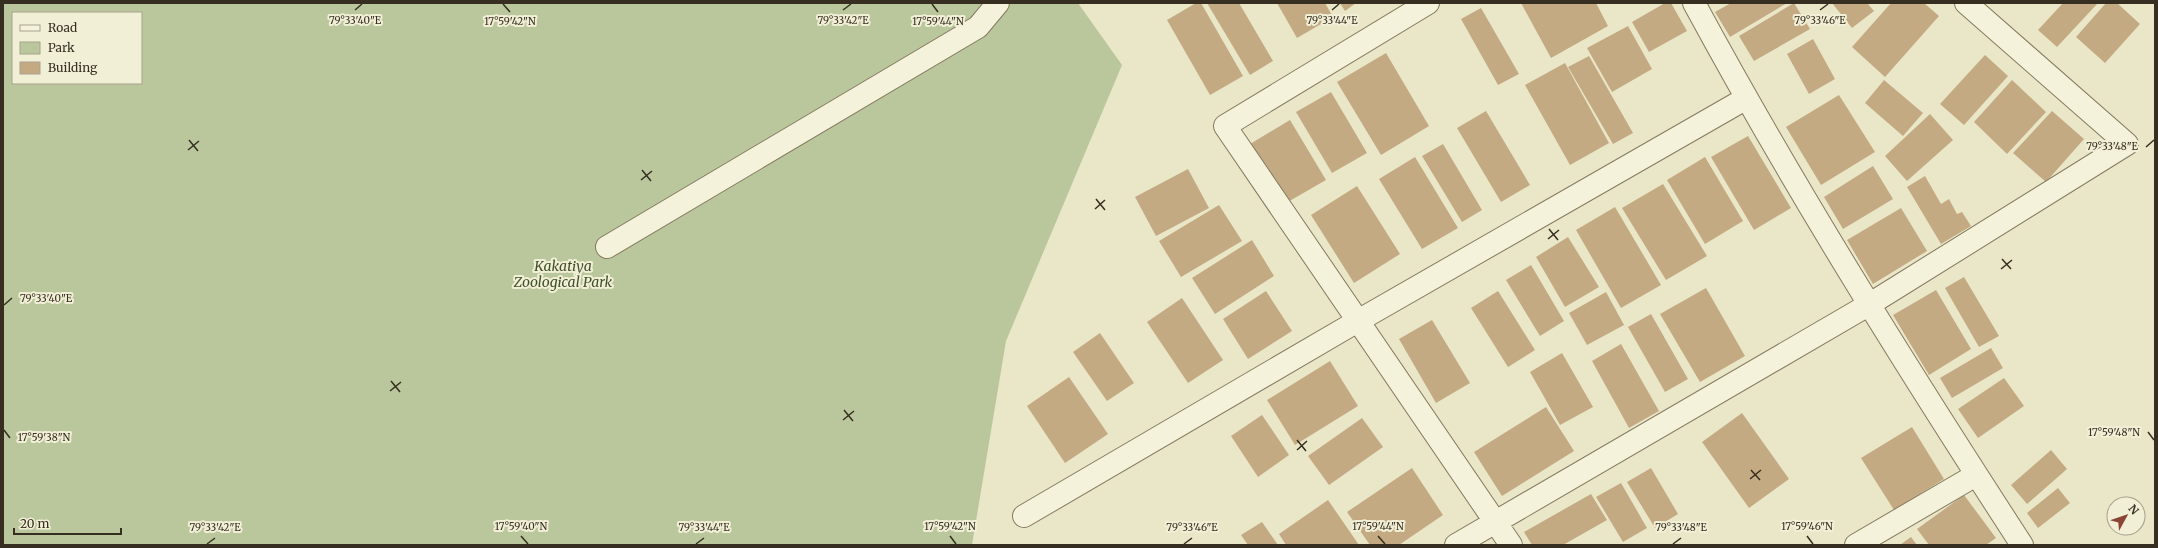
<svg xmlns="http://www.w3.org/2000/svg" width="2158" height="548" font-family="Merriweather,serif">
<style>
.green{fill:#bac79d;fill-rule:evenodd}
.building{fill:#c4aa82}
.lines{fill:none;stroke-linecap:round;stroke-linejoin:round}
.street-casing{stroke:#84795f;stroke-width:24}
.street{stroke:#f5f2db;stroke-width:22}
.ticks{fill:none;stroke:#362f21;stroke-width:1.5}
.labels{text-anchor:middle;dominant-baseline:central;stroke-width:4;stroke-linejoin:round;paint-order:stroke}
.park-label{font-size:14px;font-style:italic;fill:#3f502a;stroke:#f2efd7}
.ticks-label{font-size:10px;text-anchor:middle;fill:#362f21;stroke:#f2efd7;stroke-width:4;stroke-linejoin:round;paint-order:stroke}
</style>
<rect width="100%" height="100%" fill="#eae6c8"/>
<path class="green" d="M3,3h1075l44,62 -116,276 -34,204h-969zM13,13h128v70h-128z"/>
<path class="building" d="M1196,3h5l42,73 -33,19 -43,-75z
M1207,3h32l34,58 -23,14z
M1277,3h48l8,14 -36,21z
M1340,3h16l-11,8z
M1521,3h75l12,23 -57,32z
M1665,3h6l16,28 -38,21 -17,-30z
M1731,3h56l-57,34 -15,-25z
M1794,3l16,26 -56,32 -15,-25z
M1832,3h35l7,8 -22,17z
M1891,3h33l15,13 -54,61 -33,-30z
M2063,3h35l-41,44 -19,-17z
M2106,3h11l23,21 -35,39 -29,-26z
M1481,8l38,66 -21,11 -37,-66z
M1628,26l24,43 -40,23 -25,-44z
M1813,39l22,40 -26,15 -22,-40z
M1386,53l43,73 -48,29 -44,-73z
M1985,55l23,21 -44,49 -24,-21z
M1589,56l44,77 -20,11 -45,-77z
M1565,63l44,80 -39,22 -45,-80z
M1884,80l39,33 -20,23 -38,-33z
M2012,80l34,32 -39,42 -33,-32z
M1331,92l36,61 -35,20 -36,-61z
M1839,95l36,57 -54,33 -35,-58z
M1486,111l44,74 -29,17 -44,-74z
M2052,111l32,28 -38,43 -33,-29z
M1930,114l23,26 -46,41 -22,-25z
M1290,120l36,60 -40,23 -36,-59z
M1748,136l43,72 -37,22 -43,-73z
M1443,144l39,66 -20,12 -40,-66z
M1415,157l43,71 -36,21 -43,-70z
M1705,157l38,64 -38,23 -38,-64z
M1873,166l20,33 -50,30 -19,-32z
M1188,169l21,39 -53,28 -21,-39z
M1925,176l16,28 8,-5 8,15 5,-2 9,14 -30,18 -34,-57z
M1663,184l44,72 -41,24 -44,-72z
M1357,186l43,68 -46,29 -43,-68z
M1219,205l23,36 -61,36 -22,-36z
M1615,207l46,78 -40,23 -45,-78z
M1901,208l26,43 -54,33 -26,-44z
M1568,237l31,50 -34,20 -29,-50z
M1252,240l22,36 -59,38 -23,-36z
M1531,265l33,56 -24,15 -34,-56z
M1964,277l35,59 -20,11 -34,-59z
M1706,288l39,68 -45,26 -40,-68z
M1936,290l35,59 -42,26 -36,-60z
M1266,291l26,40 -44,28 -25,-40z
M1498,291l37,59 -27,17 -37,-59z
M1606,292l18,33 -37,20 -18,-32z
M1182,298l41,62 -35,23 -41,-61z
M1651,314l37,65 -23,13 -37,-65z
M1432,320l38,63 -34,20 -37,-64z
M1100,333l34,50 -27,18 -34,-49z
M1621,344l38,67 -30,17 -37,-67z
M1991,348l12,20 -51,30 -12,-20z
M1562,353l31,54 -33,18 -30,-53z
M1330,361l28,45 -63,39 -28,-45z
M1069,377l39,57 -43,29 -38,-57z
M2004,378l20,28 -46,32 -20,-29z
M1546,407l28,44 -72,45 -28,-44z
M1742,413l47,66 -40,29 -47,-66z
M1262,415l27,40 -31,22 -27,-41z
M1362,418l21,29 -54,38 -21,-29z
M1912,427l32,52 -50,31 -33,-52z
M2051,450l16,19 -40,35 -16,-19z
M1412,468l31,47 -44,30h-29l-23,-33z
M1651,468l27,46 -23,14 -28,-46z
M1621,483l26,45 -24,14 -27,-45z
M2058,488l12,15 -32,25 -11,-15z
M1591,494l16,26 -44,25h-31l-8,-13z
M1964,495l32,43 -10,7h-57l-12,-16z
M1328,500l31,45h-73l-7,-11z
M1262,522l16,23h-30l-7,-10z
M1911,537l6,8h-17z"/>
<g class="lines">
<defs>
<path id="street" d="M1428,3l-203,123 286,419
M1694,3c100,185 213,365 328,542
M607,247l371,-220 20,-24
M1024,516l332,-194 389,-223
M1456,545l414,-241 257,-160 -161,-141
M1856,545l120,-70"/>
</defs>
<use href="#street" class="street-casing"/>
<use href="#street" class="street"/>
</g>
<path class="ticks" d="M503,4l7,8M932,4l6,8M355,10l7,-6M843,10l8,-6M1332,10l7,-6M1820,10l8,-6M189,140l9,11M2146,147l8,-7M188,150l11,-9M642,170l9,11M641,180l11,-9M1096,199l9,11M1095,209l10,-9M1549,229l9,11M1548,239l11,-9M2002,259l9,10M2001,269l11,-9M4,305l8,-7M391,381l9,11M390,391l11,-9M844,410l9,11M843,420l11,-9M4,430l6,8M2148,432l6,8M1297,440l9,11M1297,450l10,-9M1751,470l9,10M1750,479l11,-9M521,536l7,8M950,536l6,8M1378,536l7,8M1807,536l6,8M207,544l8,-6M696,544l8,-6M1184,544l8,-6M1673,544l8,-6"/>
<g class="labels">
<g class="park-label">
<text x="563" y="266">Kakatiya<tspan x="563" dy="16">Zoological Park</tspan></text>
</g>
</g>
<g class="ticks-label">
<text x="355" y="24">79°33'40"E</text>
<text x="843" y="24">79°33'42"E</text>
<text x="1332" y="24">79°33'44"E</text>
<text x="1820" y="24">79°33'46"E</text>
<text x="510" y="25">17°59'42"N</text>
<text x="938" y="25">17°59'44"N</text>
<text x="2112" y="150">79°33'48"E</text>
<text x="46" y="302">79°33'40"E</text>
<text x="2114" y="436">17°59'48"N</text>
<text x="44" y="441">17°59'38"N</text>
<text x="521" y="530">17°59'40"N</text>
<text x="950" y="530">17°59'42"N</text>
<text x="1378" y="530">17°59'44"N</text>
<text x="1807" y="530">17°59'46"N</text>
<text x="215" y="531">79°33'42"E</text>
<text x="704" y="531">79°33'44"E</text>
<text x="1192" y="531">79°33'46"E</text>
<text x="1681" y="531">79°33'48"E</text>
</g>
<rect width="2158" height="548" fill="none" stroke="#362f21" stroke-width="8"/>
<rect x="12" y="12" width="130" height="72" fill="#f2efd7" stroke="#a7a28e"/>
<rect x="20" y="25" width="20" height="6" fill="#f5f2db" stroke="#a7a28e"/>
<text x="48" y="32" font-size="12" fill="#362f21">Road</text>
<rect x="20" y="42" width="20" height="12" fill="#bac79d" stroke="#a7a28e"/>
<text x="48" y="52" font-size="12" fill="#362f21">Park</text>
<rect x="20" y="62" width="20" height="12" fill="#c4aa82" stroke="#a7a28e"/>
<text x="48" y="72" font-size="12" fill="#362f21">Building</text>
<g transform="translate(2126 516) rotate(50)"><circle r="19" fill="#f2efd7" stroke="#a7a28e"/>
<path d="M0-3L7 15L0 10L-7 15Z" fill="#8c4535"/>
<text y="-6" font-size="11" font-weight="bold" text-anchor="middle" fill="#362f21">N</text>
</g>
<path d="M14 528v6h107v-6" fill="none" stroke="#362f21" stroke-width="2"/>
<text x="20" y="528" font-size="12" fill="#362f21" stroke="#f2efd7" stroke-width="3" paint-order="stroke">20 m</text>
</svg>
